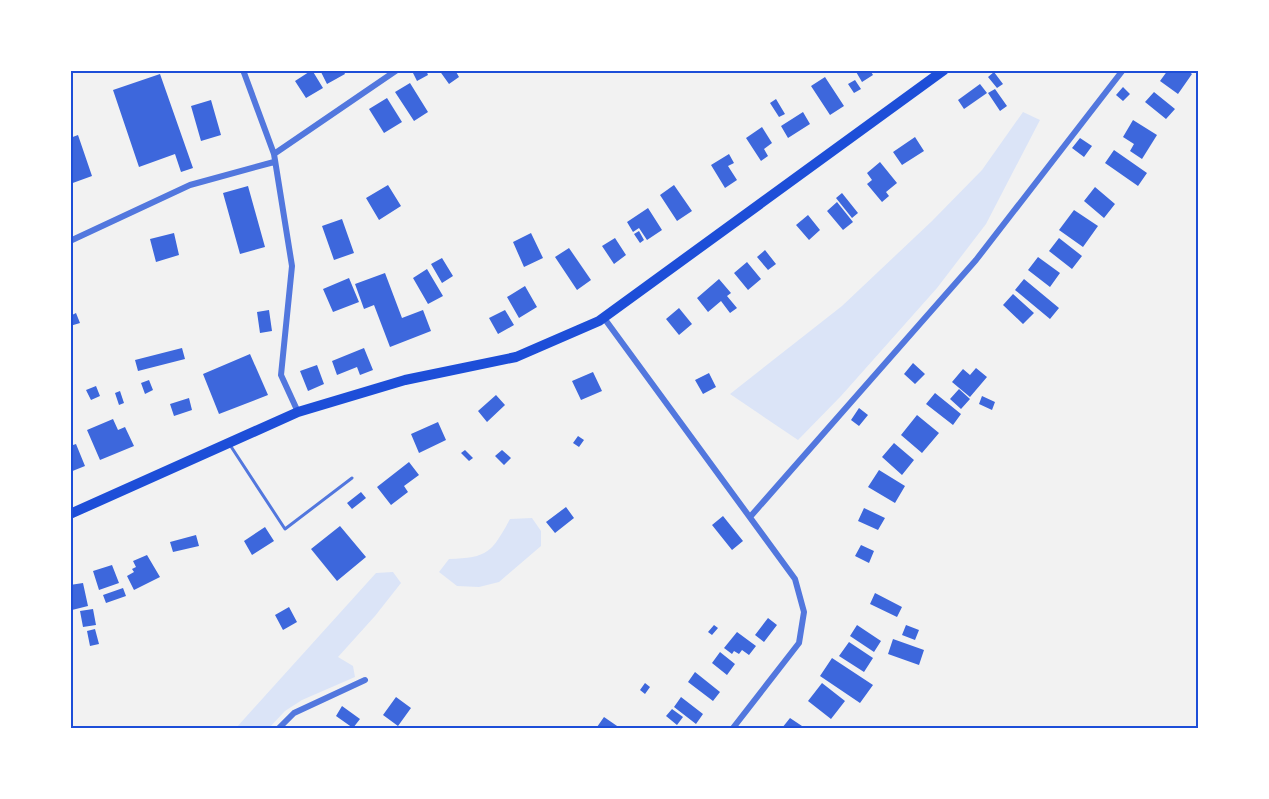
<svg xmlns="http://www.w3.org/2000/svg" width="1269" height="799" font-family="Manrope,sans-serif">
<style>
.green{fill:#dbe4f7}
.building{fill:#3d67dc}
.lines{fill:none;stroke-linecap:round;stroke-linejoin:round}
.service{stroke:#5277de;stroke-width:3}
.minor{stroke:#5277de;stroke-width:6}
.primary{stroke:#1d4ed8;stroke-width:10}
.neatline{fill:none;stroke:#1d4ed8;stroke-width:2}
</style>
<rect width="100%" height="100%" fill="#f2f2f2"/>
<path class="green" d="M1023,112l17,8 -54,104 -49,64 -96,108 -43,44 -68,-46 112,-88 90,-85 50,-51z
M532,518l9,13v15l-42,36 -20,5 -22,-1 -18,-14 10,-13c39,-1 43,-7 61,-40z
M393,572l8,11 -26,33 -37,41 15,9 2,11 -53,23 -17,11 -16,17h-33l140,-155z"/>
<path class="building" d="M312,70l11,18 -17,10 -11,-17z
M320,70h23l2,4 -18,10z
M418,70h8l2,5 -11,6 -4,-8z
M439,70h16l4,7 -10,7z
M855,70h15l3,5 -11,7z
M1168,70h19l5,4 -14,20 -18,-13z
M994,72l9,12 -6,4 -9,-11z
M160,74l33,94 -12,4 -6,-18 -36,13 -26,-77z
M825,77l19,29 -14,9 -19,-29z
M855,80l6,9 -7,4 -6,-9z
M410,83l18,29 -14,9 -19,-29z
M980,84l7,9 -23,16 -6,-9z
M1123,87l7,7 -7,7 -7,-6z
M995,89l12,17 -7,5 -12,-18z
M1154,92l21,17 -9,10 -21,-17z
M387,98l15,24 -18,11 -15,-24z
M776,99l9,15 -6,3 -9,-14z
M211,100l10,35 -20,6 -10,-35z
M803,112l7,12 -22,14 -7,-12z
M1133,120l24,15 -15,24 -12,-8 4,-7 -11,-7z
M762,127l10,16 -8,6 4,7 -7,5 -15,-23z
M78,135l14,41 -22,8v-46z
M915,137l9,14 -22,14 -9,-13z
M1080,138l12,8 -8,11 -12,-9z
M1114,150l33,23 -9,13 -33,-23z
M729,154l5,9 -6,3 9,14 -12,8 -14,-23z
M880,162l17,21 -11,9 3,4 -7,6 -15,-18 5,-4 -5,-7z
M388,185l13,21 -22,14 -13,-22z
M674,185l18,26 -15,10 -17,-26z
M248,186l17,61 -25,7 -17,-61z
M1095,187l20,17 -11,14 -20,-17z
M842,193l16,20 -6,5 -16,-20z
M837,202l16,20 -10,8 -16,-19z
M648,208l14,22 -15,10 -8,-12 -6,4 -6,-10z
M1074,210l24,16 -15,21 -24,-17z
M808,215l12,15 -11,10 -13,-15z
M342,219l12,34 -20,7 -12,-34z
M639,231l5,9 -4,3 -6,-9z
M174,233l5,22 -23,7 -6,-23z
M531,233l12,25 -19,9 -11,-25z
M615,238l11,17 -12,9 -12,-18z
M1059,238l23,18 -10,13 -23,-18z
M569,248l22,32 -14,10 -22,-33z
M765,250l11,14 -8,6 -11,-13z
M1038,257l22,16 -10,14 -22,-17z
M442,258l11,18 -11,7 -11,-19z
M747,262l14,17 -13,11 -14,-17z
M427,269l16,27 -15,8 -15,-26z
M385,273l17,45 21,-8 8,21 -41,16 -16,-42 -10,4 -9,-25z
M349,278l10,24 -26,10 -10,-23z
M719,279l12,14 -4,3 10,12 -7,5 -9,-12 -13,11 -11,-14z
M1024,279l35,29 -9,11 -35,-29z
M525,286l12,21 -18,11 -12,-21z
M1013,294l21,19 -11,11 -20,-19z
M679,308l13,16 -13,11 -13,-16z
M269,310l3,21 -12,2 -3,-21z
M505,310l9,15 -16,9 -9,-16z
M76,313l4,10 -10,3v-10z
M182,348l3,11 -47,12 -3,-11z
M364,348l9,22 -13,5 -3,-8 -20,8 -5,-14z
M250,354l18,41 -49,19 -16,-40z
M913,363l12,11 -10,10 -11,-10z
M317,365l7,19 -16,7 -8,-20z
M976,368l11,9 -17,20 -18,-15 11,-13 7,6z
M593,372l9,19 -21,9 -9,-19z
M709,373l7,14 -13,7 -8,-14z
M149,380l4,10 -8,4 -4,-11z
M96,386l4,10 -9,4 -5,-10z
M959,389l11,10 -9,10 -11,-10z
M120,391l4,12 -5,2 -4,-12z
M935,393l26,21 -8,11 -27,-21z
M496,395l9,10 -18,17 -9,-11z
M982,396l13,6 -3,8 -13,-6z
M189,398l3,12 -18,6 -4,-12z
M859,408l9,7 -9,11 -8,-6z
M917,415l22,18 -17,20 -21,-18z
M113,419l5,11 7,-3 9,19 -34,14 -13,-30z
M438,422l8,18 -27,13 -8,-19z
M578,436l6,4 -5,7 -6,-4z
M894,443l20,17 -12,15 -20,-18z
M76,444l9,22 -15,6v-26z
M465,450l8,8 -4,3 -8,-8z
M502,450l9,8 -7,7 -9,-9z
M409,462l10,13 -15,11 4,6 -17,13 -14,-18z
M879,470l26,16 -10,17 -27,-16z
M361,492l5,6 -14,11 -5,-6z
M566,507l8,11 -19,15 -9,-11z
M864,508l21,10 -7,12 -20,-9z
M723,516l20,25 -11,9 -20,-25z
M340,526l26,31 -29,24 -26,-32z
M265,527l9,14 -22,14 -8,-14z
M196,535l3,11 -26,6 -3,-10z
M861,545l13,6 -5,12 -14,-7z
M147,555l13,22 -26,13 -7,-14 7,-4 -2,-3 4,-2 -3,-6z
M112,565l7,18 -20,7 -6,-19z
M83,583l5,23 -16,4 -2,-25z
M123,588l3,8 -20,7 -3,-8z
M875,593l27,14 -5,10 -27,-13z
M289,607l8,15 -14,8 -8,-15z
M93,609l3,16 -13,2 -3,-16z
M768,618l9,7 -13,17 -9,-7z
M714,625l4,3 -6,7 -4,-3z
M857,625l24,16 -7,11 -24,-16z
M906,625l13,5 -4,10 -13,-5z
M95,629l4,15 -9,2 -3,-15z
M737,632l19,14 -7,9 -7,-5 -3,4 -5,-3 -2,3 -8,-6z
M893,639l31,11 -5,15 -31,-11z
M849,642l24,16 -9,14 -25,-16z
M720,652l15,12 -8,11 -15,-12z
M832,658l41,27 -13,18 -40,-27z
M695,672l25,20 -7,9 -25,-19z
M645,683l5,4 -5,7 -5,-4z
M822,683l23,18 -14,18 -23,-18z
M396,697l15,11 -13,18 -15,-11z
M681,697l22,17 -7,10 -22,-17z
M342,706l18,13 -7,9 -17,-12z
M672,709l11,8 -6,8 -11,-9z
M604,717l16,11h-22l-1,-1z
M790,718l15,10h-23z"/>
<g class="lines">
<path class="service" d="M230,445l55,84 67,-51"/>
<path class="minor" d="M243,70l31,84 18,112 -11,109 17,37
M274,154l123,-84
M70,241l120,-56 84,-23
M604,318l191,261 9,33 -5,31 -66,85
M750,517l226,-257 147,-190
M279,728l15,-15 71,-33"/>
<path class="primary" d="M70,514l228,-102 107,-32 111,-23 83,-36 345,-251"/>
</g>
<rect width="1269" height="799" fill="none" stroke="#ffffff" stroke-width="144"/>
<rect x="72" y="72" width="1125" height="655" class="neatline"/>
</svg>
